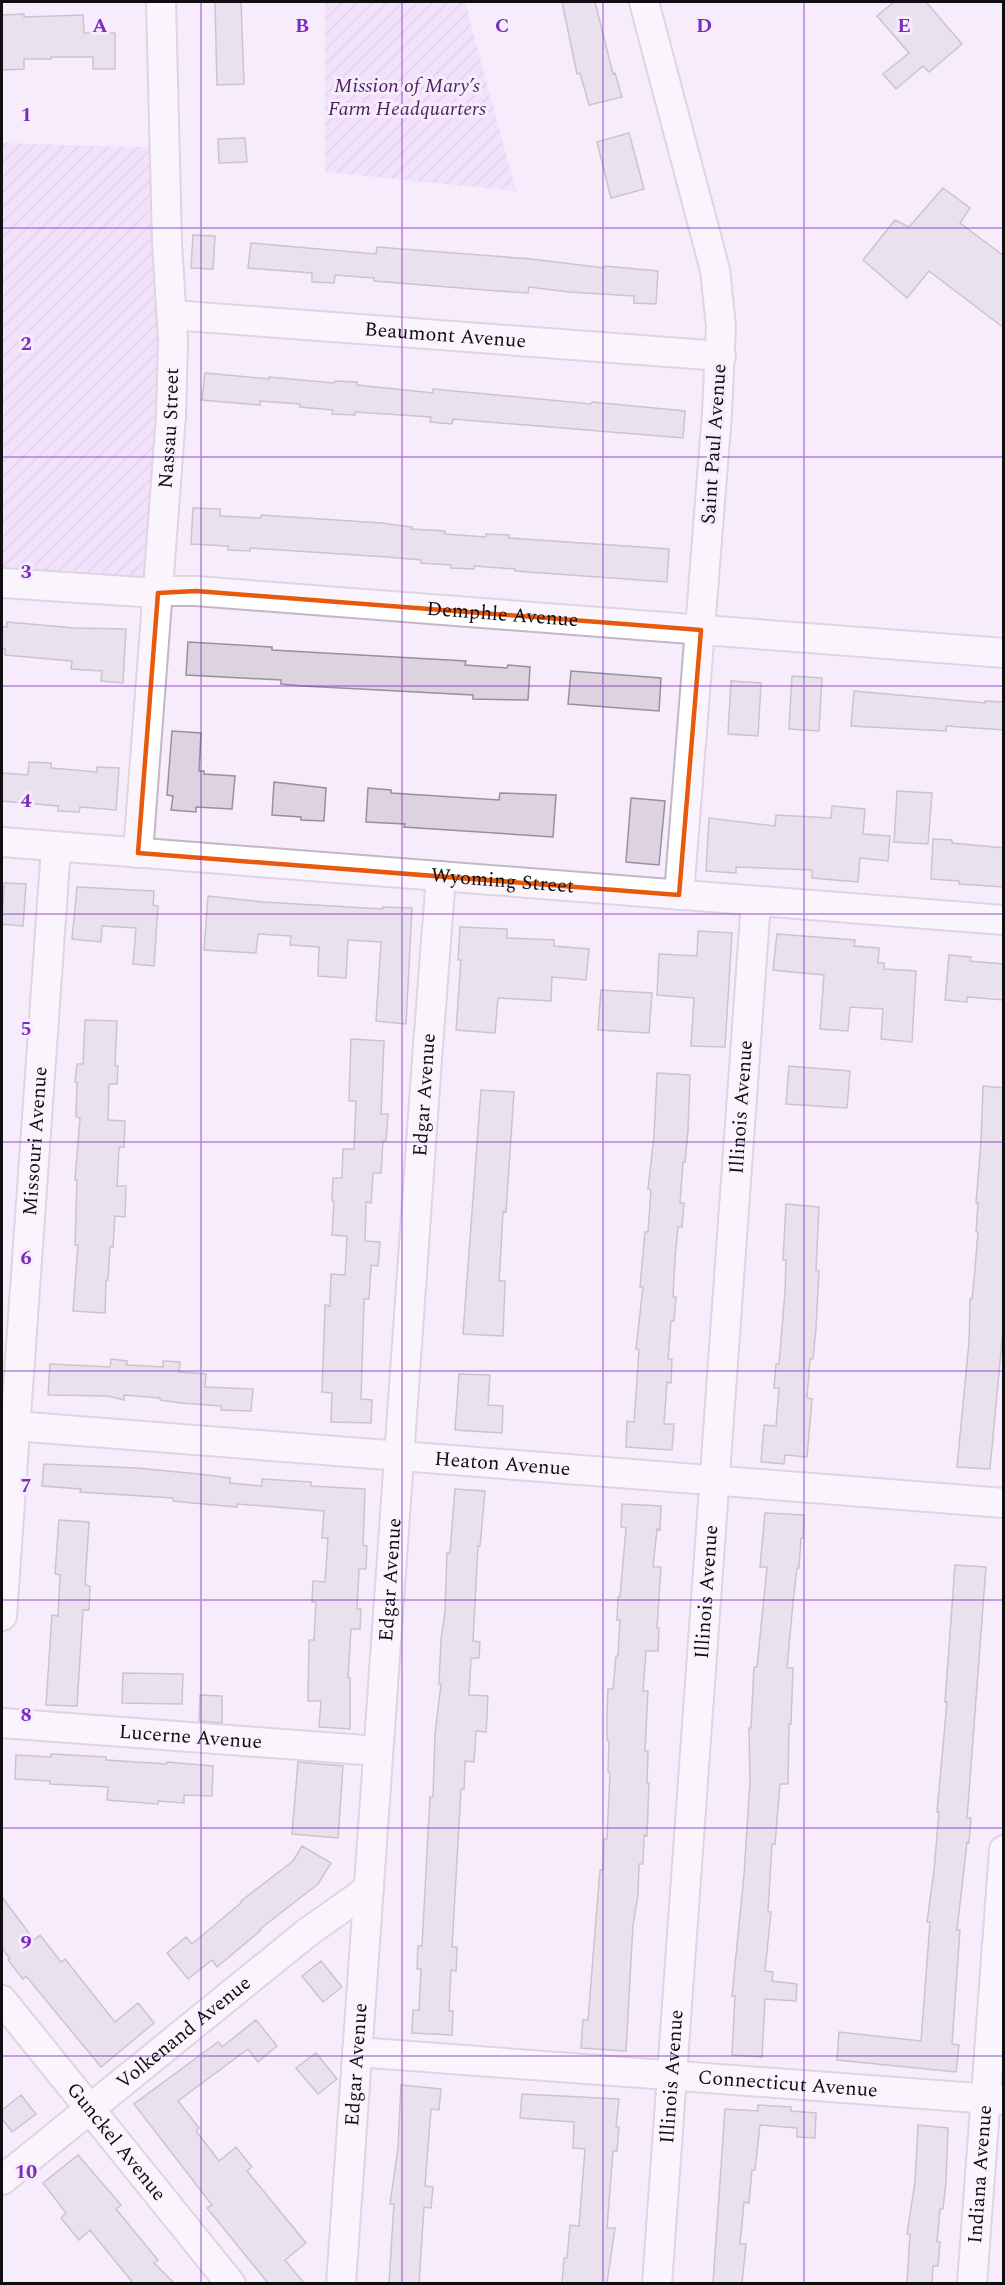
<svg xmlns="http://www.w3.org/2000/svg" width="1005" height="2285" font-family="Spectral,serif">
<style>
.garden{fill:url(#garden-furrows)}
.building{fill:#dcd2e0;stroke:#99909e;stroke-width:1.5}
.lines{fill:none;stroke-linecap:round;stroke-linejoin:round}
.minor-casing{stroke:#c1b7c5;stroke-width:32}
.minor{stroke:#fff;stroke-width:28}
.marked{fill:none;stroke:#e8590c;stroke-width:4.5;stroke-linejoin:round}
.grid{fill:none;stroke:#7b2cbf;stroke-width:1.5;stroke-opacity:0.55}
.labels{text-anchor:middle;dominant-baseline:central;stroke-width:6;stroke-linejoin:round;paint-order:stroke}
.park-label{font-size:20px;font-style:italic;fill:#4d1e5f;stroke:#f6ecfb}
.street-label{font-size:20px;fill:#110e12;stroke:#f6ecfb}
.grid-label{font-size:20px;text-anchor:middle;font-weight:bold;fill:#7b2cbf;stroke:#f6ecfb;stroke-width:6;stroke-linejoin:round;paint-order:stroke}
</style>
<defs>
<pattern id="garden-furrows" width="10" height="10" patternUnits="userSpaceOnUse" patternTransform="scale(1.5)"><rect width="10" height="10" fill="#edd2f9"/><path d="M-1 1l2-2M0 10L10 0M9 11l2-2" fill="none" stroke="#cab3d4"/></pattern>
</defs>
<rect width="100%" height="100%" fill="#f6ecfb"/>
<path class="garden" d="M325,2h140l51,189 -191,-19z
M2,143l163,5 -7,445 -156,-10z"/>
<path class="building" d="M215,2h26l3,82 -27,1z
M562,2h33l18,72 2,-1 7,24 -33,8 -9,-32 -3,1z
M894,2h32l36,42 -33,28 -6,-6 -27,23 -13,-15 26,-21 -32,-37z
M24,14v3l59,-2 1,18h31v36h-22v-12h-42v2h-27v10l-22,1v-55z
M629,133l15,56 -33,9 -14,-56z
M245,138l2,24 -28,1 -1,-24z
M943,188l27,20 -10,15 44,33v72l-75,-57 -22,27 -44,-38 32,-40 14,7z
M193,235l22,1 -2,33 -22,-1z
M251,243l125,11 1,-7 154,12 74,9v-2l53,5 -2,33 -22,-1v-7l-65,-4 -40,-5 -1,6 -30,-2 -124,-10v-3l-39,-3 -1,8 -22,-1v-9l-64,-5z
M205,373l64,6v-2l65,6 1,-2 22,1v3l76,8v-4l158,15 1,-2 93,9 -2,27 -230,-19 -1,5 -22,-2 1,-5 -76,-5v3l-23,-1 1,-4 -33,-3v-3l-40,-3v4l-58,-5z
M193,508l27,1v7l41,2v-3l121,8 30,4 -1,2 34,2v3l41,3v-3l23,1v3l160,11 -2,33 -152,-11v-2l-41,-3v3l-23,-1v-3l-30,-2v-3l-34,-3 -137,-9v3l-22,-1v-4l-37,-2z
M7,622l67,6 52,1 -3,54 -22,-2 1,-10 -31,-2 1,-8 -67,-6v-6h-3v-22h5z
M188,642l84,5v3l194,11 -1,4 42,3 1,-3 22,2 -2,33 -55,-1v-4l-170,-9 -22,-2v-4l-95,-5z
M571,671l90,7 -2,33 -91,-7z
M792,676l30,2 -3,53 -30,-2z
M731,681l30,2 -3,53 -30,-2z
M854,691l131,12v-2l19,1v28l-58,-4v5l-95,-5z
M172,731l29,2 -2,38h5v3l31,2 -3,33 -36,-2v5l-25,-2 2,-14 -6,-1z
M29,762l22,1v5l46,4v-5l22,1 -3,42 -36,-3 -1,5 -21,-1v-5l-56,-5v-28l26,2z
M274,782l52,6 -2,33 -23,-1v-3l-29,-2z
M368,788l23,2v3l108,7 1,-7 56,2 -3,42 -149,-10 1,-3 -39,-2z
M897,791l35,2 -4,51 -34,-2z
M631,798l34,3 -6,64 -33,-3z
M832,806l33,3 -2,25 27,2 -2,25 -28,-3 -2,24 -46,-4v-8l-76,-3v6l-30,-2 3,-53 66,8 1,-11 55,3z
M933,839l19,1v3l52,5v39l-45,-3v-3l-28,-2z
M4,883l22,1 -3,42 -21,-2z
M77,887l77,4 -1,14 5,1 -4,60 -21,-2 3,-36 -34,-2 -1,16 -29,-3z
M208,896l55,6 120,7v-2l29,1 -6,116 -30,-3 5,-79 -33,-2 -2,38 -28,-2 1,-29 -29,-2 1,-9 -33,-2 -2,19 -52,-3z
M460,927l47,2v9l47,2v6l35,3 -3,31 -34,-3 -1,24 -53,-3 -3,35 -39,-3 5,-70h-3z
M698,931l34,2 -7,114 -34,-1 3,-48 -37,-3 2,-41 38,2z
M777,934l78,6 -1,6 25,2 -1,15h6v6l32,2 -4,71 -31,-3 2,-30 -33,-2 -2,24 -28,-2 4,-54 -51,-5z
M949,955l22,2 -1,4 34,3v36l-37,-3v5l-22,-2z
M601,990l51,3 -3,40 -51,-3z
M85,1020l32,1 -2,45h3l-1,18h-8l-1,36 17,1 -1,26h-5l-2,39h9l-1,31 -10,-1 -2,31h-3l-2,33h-2l-1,33 -32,-2 5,-66h-3l2,-65h-2l5,-62 -4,-1 1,-35h-2l2,-18h6z
M351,1039l33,2 -3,73h7l-2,27h-3l-2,32h-8l-2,30 -5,-1 -1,39 15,1 -2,24 -7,-1 -2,34h-5l-3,100 11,1 -1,23 -40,-1 1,-29 -10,-1 3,-87 5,1 1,-32 14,1 2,-39 -15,-1 2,-34h-2l1,-23h9l1,-29h11l2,-48h-7z
M789,1066l61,5 -3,37 -61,-4z
M657,1073l33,2 -2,56 -3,31h-2l-3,41h4l-2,24h-4l-3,30 -2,40h3l-2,24h-3l-3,38h4l-1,24 -4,-1 -3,42h10l-2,26 -46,-3 1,-26 7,1 5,-72 -3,-1 7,-62h-3l5,-55h3l3,-42 -3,-1 6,-53z
M983,1086l21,2 -1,241 -13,140 -33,-2 12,-125 1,-43h2l3,-30 3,-37h-2l2,-29h-2l5,-60z
M481,1090l33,2 -8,120 -3,-1 -2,38 -2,32h6l-2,55 -40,-2z
M786,1204l33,3 -3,63 3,1 -3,57 -3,31h-3l-3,39 5,1 -5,58 -22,-2 -1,9 -23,-2 3,-37 12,1 3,-38h-5l2,-24h3l6,-72 1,-32h-3z
M111,1359l16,2v4l36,2v-6l17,1 -1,10 27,2 -1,13 48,2 -2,22 -30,-1v-4l-40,-3 -21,-3v-2l-36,-3v5l-16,-4 -60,-1 2,-31 60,3z
M459,1374l31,1 -2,30 15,1 -1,27 -47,-3z
M44,1464l93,4 62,6 31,4v5l32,3v-7l49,3v4l54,3 -2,56 4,1 -1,23h-7l-2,40h4l-1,20h-9l-3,49h2v51l-31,-2 2,-26h-13l1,-61h5l2,-38h-4l1,-21 12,1 3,-44h-6l2,-27 -87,-7v3l-23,-2 -41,-4v-3l-93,-6 1,-3 -39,-3z
M455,1489l30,2 -5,55h-2l-5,95 7,1 -1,16h-8l-2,37 19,1 -2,36 -10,-1 -2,31 -9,-1 -1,28h-3l-9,158h5l-1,24 -5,-1 -2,41h4l-1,24 -40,-2 1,-23h6l2,-41h-4l1,-23h4l8,-149h3l2,-63 6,-50h-2l2,-44 4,-29 2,-58h3z
M622,1504l39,2 -1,24 -3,-1 -4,38h8l-4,61h2l-1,23h-12l-3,40h5l-3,60h3l-1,32h2l-2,53 -3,-1 -1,29h-4l-1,31 -5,30 -7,126 -45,-3 2,-28h5l12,-150h3l1,-31h3l3,-66 -2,-1 1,-31 -2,-1v-28l1,-23h5l3,-33h2l2,-36h-3l1,-23h2l6,-69 -5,-1z
M765,1513l39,2 -1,23h-2l-2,30h-2l-4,34 -6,66h6l-2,56h-2l-1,60h-8l-5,60h-3l-4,68h3l-6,59 8,1 -1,9 25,3 -1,17 -31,-2 -3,58 -30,-2 3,-59h-3l12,-121 6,-93 -1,-54h2l3,-61h3l10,-100h-7z
M59,1520l30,2 -4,63 5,1 -1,24h-6l-6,96 -31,-1 6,-90 6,1 2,-41 -5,-1z
M955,1565l31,2 -19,251h4l-2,25 -2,-1 -10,88h3l-8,114 7,1 -3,27 -119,-12 2,-28 82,9 9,-119h-3l7,-51 5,-59h-2l10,-110h-2z
M123,1673l60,1 -1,30 -60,-1z
M200,1695l22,1v27l-23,-2z
M51,1754l55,3v3l61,4v-2l46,4 -1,30 -28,-1v8l-26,-2v3l-51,-4 1,-13 -58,-3v-3l-35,-2 1,-24 35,2z
M298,1762l45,4 -5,72 -46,-4z
M302,1846l29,17 -13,21 -58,45 1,1 -44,37 -5,-7 -24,19 -21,-26 19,-16 6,7 50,-42 -1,-1 52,-40z
M2,1897l32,43 6,-5 21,27 4,-3 50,63 23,-19 16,20 -53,44 -75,-91 -3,3 -15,-19 2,-1 -8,-11z
M321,1961l21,26 -19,15 -21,-26z
M256,2020l21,26 -19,16 -10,-13 -70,52 21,27 -3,3 23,30 17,-14 16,20 -5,4 59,72 -21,17 19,23h-36l-61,-75 5,-3 -78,-101 84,-62 4,5z
M316,2053l21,26 -19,15 -22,-26z
M401,2085l40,4 -2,21 -8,-1 -6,77 8,1 -2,21 -7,-1 -5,76h-30l5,-79h-4l8,-56z
M522,2094l97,5 -3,28h3l-2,24h-4l-6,77h8l-8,55h-45l2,-25h3l3,-33 9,1 6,-77 -12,-1 1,-26 -54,-4z
M21,2095l15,19 -24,18 -10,-13v-9z
M758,2105l33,2v4l25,2 -1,25 -18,-1v-9l-37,-3 -5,45h-3l-3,33 -5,-1 -4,42h6l-4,39h-29l12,-174 33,2z
M918,2125l30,3 -2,53 -3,28h-3l-3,33h3l-2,24h-5l-1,17h-25l3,-49h-3l8,-52z
M78,2155l43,50 -5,4 42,51 -4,3 20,20h-41l-43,-53 -11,10 -18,-22 5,-5 -23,-30z"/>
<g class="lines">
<defs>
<g id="minor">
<path d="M644,2l71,268 6,56 -4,87 -38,482"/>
<path id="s1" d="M172,315l549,41"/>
<path id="s2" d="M2,583l156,10 12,-2h26l808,62"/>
<path id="s3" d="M2,842l1002,78"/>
<path id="s4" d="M138,853l33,-437 2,-76 -6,-98 -6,-240"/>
<path id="s5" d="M2,1425l1002,78"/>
<path id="s6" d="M2,1616l54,-769"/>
<path id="s7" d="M2,1723l376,28"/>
<path id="s8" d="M2,2000l229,284"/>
<path id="s9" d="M357,2052l647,48"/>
<path id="s10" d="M2,2180l306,-248 61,-43"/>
<path id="s11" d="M341,2284l86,-1225 14,-183"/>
<path id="s12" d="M657,2284l99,-1383"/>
<path id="s13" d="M972,2284l32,-434"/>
</g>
</defs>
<use href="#minor" class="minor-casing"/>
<use href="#minor" class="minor"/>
</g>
<path d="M0 0H1005V2285H0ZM196,591l505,39 -22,265 -541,-42 20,-260z" fill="#f6ecfb" fill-opacity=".55" fill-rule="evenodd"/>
<path class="marked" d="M196,591l505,39 -22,265 -541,-42 20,-260z"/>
<path class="grid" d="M201,2v2282M402,2v2282M603,2v2282M804,2v2282M2,228h1002M2,457h1002M2,686h1002M2,914h1002M2,1142h1002M2,1371h1002M2,1600h1002M2,1828h1002M2,2056h1002"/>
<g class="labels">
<g class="park-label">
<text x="407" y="86">Mission of Mary’s<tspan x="407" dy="23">Farm Headquarters</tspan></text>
</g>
<g class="street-label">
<text stroke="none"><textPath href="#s1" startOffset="274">Beaumont Avenue</textPath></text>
<text stroke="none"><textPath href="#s4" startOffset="426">Nassau Street</textPath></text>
<text transform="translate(714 444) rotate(-86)">Saint Paul Avenue</text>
<text stroke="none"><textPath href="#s2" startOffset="502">Demphle Avenue</textPath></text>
<text stroke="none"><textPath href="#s3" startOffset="502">Wyoming Street</textPath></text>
<text stroke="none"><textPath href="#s11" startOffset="1192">Edgar Avenue</textPath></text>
<text stroke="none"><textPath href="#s12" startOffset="1180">Illinois Avenue</textPath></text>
<text stroke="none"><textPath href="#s6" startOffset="476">Missouri Avenue</textPath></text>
<text stroke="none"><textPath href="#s5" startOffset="502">Heaton Avenue</textPath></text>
<text stroke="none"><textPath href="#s11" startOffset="706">Edgar Avenue</textPath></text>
<text stroke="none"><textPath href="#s12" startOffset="694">Illinois Avenue</textPath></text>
<text stroke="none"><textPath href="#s7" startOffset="189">Lucerne Avenue</textPath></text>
<text stroke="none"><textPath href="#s10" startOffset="234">Volkenand Avenue</textPath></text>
<text stroke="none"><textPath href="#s11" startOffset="220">Edgar Avenue</textPath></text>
<text stroke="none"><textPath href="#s12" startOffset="208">Illinois Avenue</textPath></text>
<text stroke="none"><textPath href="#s9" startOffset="432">Connecticut Avenue</textPath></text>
<text stroke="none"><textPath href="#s8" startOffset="182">Gunckel Avenue</textPath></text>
<text stroke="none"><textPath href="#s13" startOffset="110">Indiana Avenue</textPath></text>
</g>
</g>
<g class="grid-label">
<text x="100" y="32">A</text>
<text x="302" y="32">B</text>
<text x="502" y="32">C</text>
<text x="704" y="32">D</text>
<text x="904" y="32">E</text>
<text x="26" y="121">1</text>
<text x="26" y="350">2</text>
<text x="26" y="578">3</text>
<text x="26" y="807">4</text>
<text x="26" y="1035">5</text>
<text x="26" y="1264">6</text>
<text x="26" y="1492">7</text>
<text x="26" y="1721">8</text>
<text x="26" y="1949">9</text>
<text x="26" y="2178">10</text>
</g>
<rect width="1005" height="2285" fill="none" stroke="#110e12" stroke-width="6"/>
</svg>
